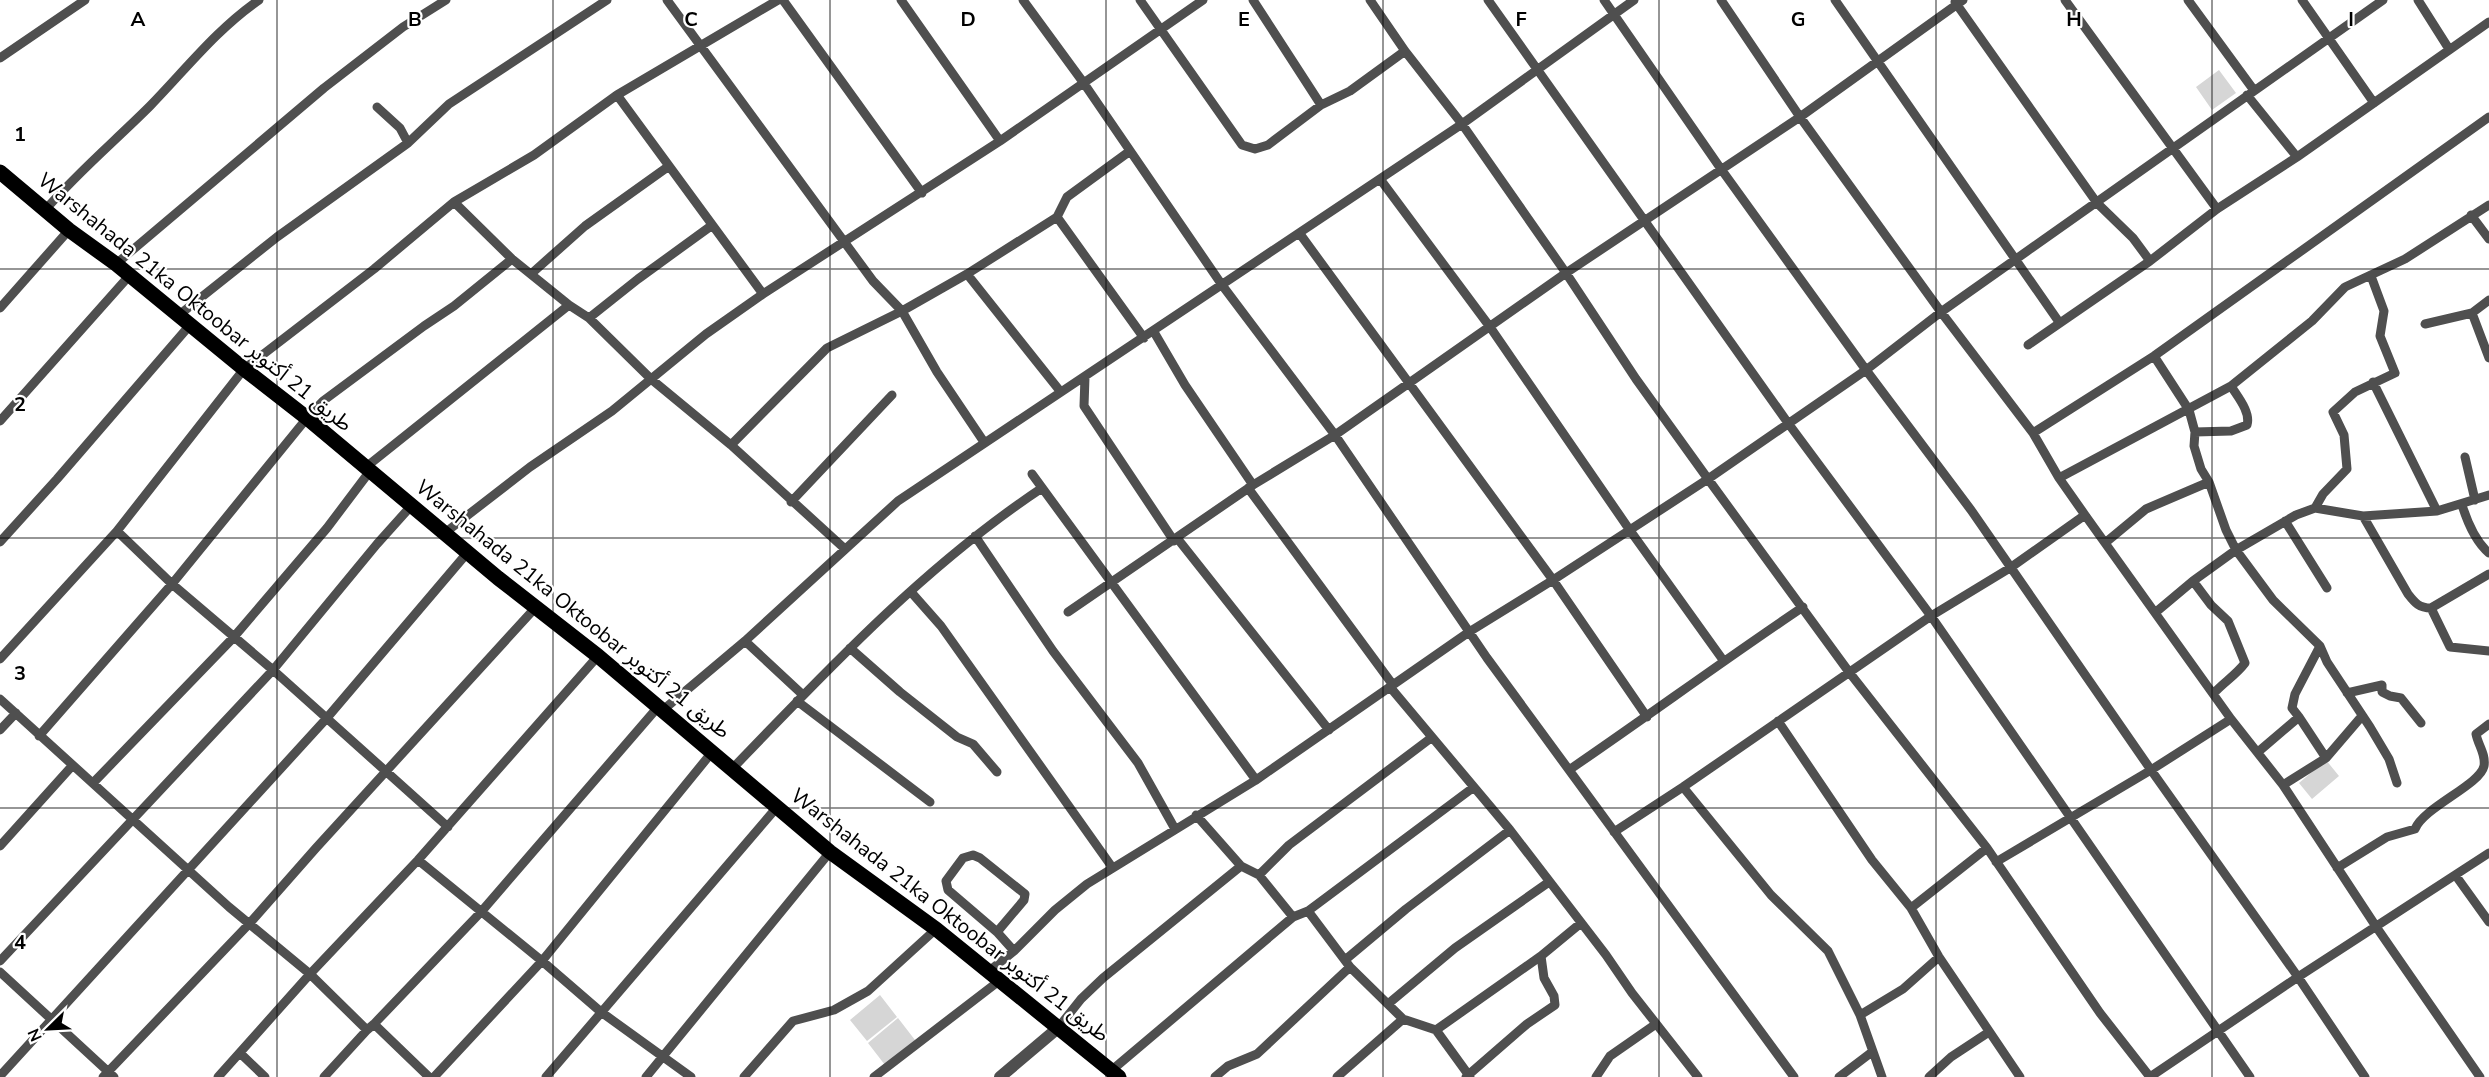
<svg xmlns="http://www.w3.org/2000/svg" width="2489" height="1077" font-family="'Nunito Sans','Noto Sans Arabic',sans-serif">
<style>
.green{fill:#d6d6d6}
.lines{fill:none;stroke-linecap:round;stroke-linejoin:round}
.minor{stroke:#4f4f4f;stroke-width:9}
.tertiary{stroke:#4f4f4f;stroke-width:12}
.primary{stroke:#000;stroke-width:15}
.grid{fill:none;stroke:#000;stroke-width:1.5;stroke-opacity:0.55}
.labels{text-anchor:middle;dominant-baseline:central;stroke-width:4.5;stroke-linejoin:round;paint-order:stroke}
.street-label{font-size:21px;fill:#000;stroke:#fff}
.grid-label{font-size:20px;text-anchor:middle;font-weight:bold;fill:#000;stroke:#fff;stroke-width:4.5;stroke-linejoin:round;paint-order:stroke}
</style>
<rect width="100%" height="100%" fill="#fff"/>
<path class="green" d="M2219,70l17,23 -24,17 -16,-23z
M2326,760l13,16 -27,23 -13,-16z
M880,995l17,22 -30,24 -17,-21z
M898,1018l17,22 -30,25 -17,-22z"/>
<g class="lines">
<path class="minor" d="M667,0l206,281 29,30 35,61 47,70
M783,0l139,193
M901,0l99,141
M1023,0l60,82 139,203 113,150 152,223 307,419
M1140,0l102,145 13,4 13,-4 53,-40 29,-14 55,-40
M1253,0l68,105
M1370,0l35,51 57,73 104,149 70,106 72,100 141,193 138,176 113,165 50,64
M1488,0l300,423 143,193 319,461
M1604,0l117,169 145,201 105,140 180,260 147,207 67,100
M1721,0l79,117 141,195 92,121 26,45 26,37 146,204 52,66 94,143 103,149
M1835,0l224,322
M2065,0l152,209
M2188,0l65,89
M2302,0l72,103
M2418,0l31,49
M1955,2l142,201 36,35 17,23
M0,58l85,-58
M617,95l146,199
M2247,95l50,62
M377,107l23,21 8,15
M1380,179l110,148 139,202 94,131
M454,202l58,57 57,46 20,13 62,61 80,66 114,104
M46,209c33,-38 69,-68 104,-103 36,-37 67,-77 109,-106
M2471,215l18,24
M1057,217l87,121
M1300,234l253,346 94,137
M116,264l208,-176 79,-61 43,-27
M531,274l54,-48 84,-60
M967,274l93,117
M0,308l69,-78
M2472,313l17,45
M179,315l98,-78 131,-94 41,-39 158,-104
M589,318l49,-39 73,-53
M2425,324l47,-11 17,-13
M1154,332l31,53 68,100
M2028,345l122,-84 67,-52 80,-52 192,-135
M2154,356l35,54 6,22 -1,14 7,23 8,13 17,48 10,20 37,50 47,46 7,16 43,65 19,32 8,24
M1085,377l-1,29 90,135
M2373,382l64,129
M0,421l129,-145
M2195,432l36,-1 16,-6c4,-13 -10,-29 -16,-39
M2033,433l121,-77 335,-239
M731,445l96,-97 75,-37 65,-37 90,-57 10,-20 63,-46
M2465,457l10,43
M366,467l203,-162
M1032,474l224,306
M2059,478l172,-92 81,-65 33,-34 60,-28 84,-54
M1248,488l145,197
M791,502l101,-107
M2462,505c5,16 14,37 27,48
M2315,508l8,-14 24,-25 -3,-34 -11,-23 22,-20 40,-19 -15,-37 4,-25 -13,-35
M2363,516l45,78c7,9 11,14 23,14l19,39 39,4
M2285,521l42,67
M117,531l55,53 101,86 175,157
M446,532l84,-65 82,-56 94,-77 57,-40 237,-153 203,-141
M975,536l78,115 85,112 37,66
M1177,538l152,192
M0,542l57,-63 133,-154
M2105,543l41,-34 63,-27
M2193,581l18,24 17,16 17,42c-9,12 -21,19 -31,30
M911,592l30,34 171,241
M2431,608l58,-34
M1068,612l185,-127 82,-50 231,-162 234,-156 163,-117
M2156,612l37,-31 43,-31 60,-35 19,-7 48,8 74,-5 52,-16
M745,641l58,54
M850,648l50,44 57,45 16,7 24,28
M0,659l117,-128 127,-162 130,-100 80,-67 80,-47 83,-60 161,-95
M1390,687l120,143 96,125 26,38 66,84
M2347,693l35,-8v7l8,4 11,2 20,25
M0,699l229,208 81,67 57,56 7,-6 55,53
M797,701l133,101
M663,710l82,-69 153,-140 564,-377 172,-124
M2299,717l-7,-9 3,-14 25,-48
M1778,721l94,139 39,48 28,49 81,120
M0,730l16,-17
M39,736l133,-152 135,-166 16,-17 101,-75 30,-20 58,-47
M2258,752l41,-35 27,41
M733,768c96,-100 193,-203 309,-280
M1569,770c79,-54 155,-110 234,-163
M93,783l140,-145 94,-110 43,-57
M2283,785l43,-27 36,-42
M1683,787l88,108 57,56 32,64 22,62
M1196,815l45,51 18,9 34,42
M1614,832l69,-45 248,-171 79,-48 75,-53
M0,846l72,-80
M418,860l124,101 59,51 90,65
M1996,862l155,-92 80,-51
M2337,868l50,-31 28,-8c9,-22 65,-44 69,-63 2,-12 -6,-21 -8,-32l13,-10
M1259,875l30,-30 142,-107
M2456,876l33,46
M1911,908l76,-60
M1308,911l42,56 53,52 -66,58
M997,932l27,-32 1,-6 -45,-36 -7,-3 -10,3 -17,23 2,9 49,42 17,19
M1345,960l61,-51 104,-79
M0,961l273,-291 104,-126 35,-39
M0,972l114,105
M988,972l26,-21 41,-41 32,-26 169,-104 213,-148 84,-52 155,-101 158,-109 75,-58 442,-312
M1388,1004l67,-56 94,-66
M1860,1015l43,-26 36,-32
M1403,1019l33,11 34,47
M374,1024l107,-112 177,-205
M1058,1028l23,-29 22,-21 138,-112
M1436,1030l105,-74
M241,1054l24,23
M1112,1070l181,-153 15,-6 166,-124
M0,1076l326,-357 142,-167
M103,1077l146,-153 67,-76 220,-241
M218,1077l92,-103 108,-114 180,-204
M324,1077l43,-47
M434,1077l108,-116 171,-210
M546,1077l232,-271
M646,1077l184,-225
M744,1077l49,-56 41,-11 34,-19 68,-62
M874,1077l125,-96
M1215,1077l13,-11 29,-12 93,-87
M1466,1077l61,-53 28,-19 -1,-9 -10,-18 -3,-22 40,-33
M1596,1077l14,-21 46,-32
M1839,1077l33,-25
M1929,1077l22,-20 38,-25
M2150,1077l148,-100 191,-124"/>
<path class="tertiary" d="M1000,1077l58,-49"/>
<path class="primary" d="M0,172l69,58 47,34 128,105 63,49 191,160 100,78 232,196 106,77 183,148"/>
</g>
<path class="grid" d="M277,0v1077M553,0v1077M830,0v1077M1106,0v1077M1383,0v1077M1659,0v1077M1936,0v1077M2212,0v1077M0,269h2489M0,538h2489M0,808h2489"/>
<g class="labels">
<g class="street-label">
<text transform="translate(195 302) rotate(39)">Warshahada 21ka Oktoobar طريق 21 أكتوبر</text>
<text transform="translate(573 609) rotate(39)">Warshahada 21ka Oktoobar طريق 21 أكتوبر</text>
<text transform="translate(950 915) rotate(38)">Warshahada 21ka Oktoobar طريق 21 أكتوبر</text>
</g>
</g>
<g class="grid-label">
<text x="138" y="26">A</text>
<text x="415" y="26">B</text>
<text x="691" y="26">C</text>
<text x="968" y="26">D</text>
<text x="1244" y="26">E</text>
<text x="1521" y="26">F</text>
<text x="1798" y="26">G</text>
<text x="2074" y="26">H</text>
<text x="2351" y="26">I</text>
<text x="20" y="141">1</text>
<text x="20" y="411">2</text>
<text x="20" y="680">3</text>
<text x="20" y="949">4</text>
</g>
<g transform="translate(48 1029) rotate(246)" stroke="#ffffff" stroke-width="4.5" paint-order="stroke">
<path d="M0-4.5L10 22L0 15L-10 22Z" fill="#000000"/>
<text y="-9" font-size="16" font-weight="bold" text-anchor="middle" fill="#000000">N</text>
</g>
</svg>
